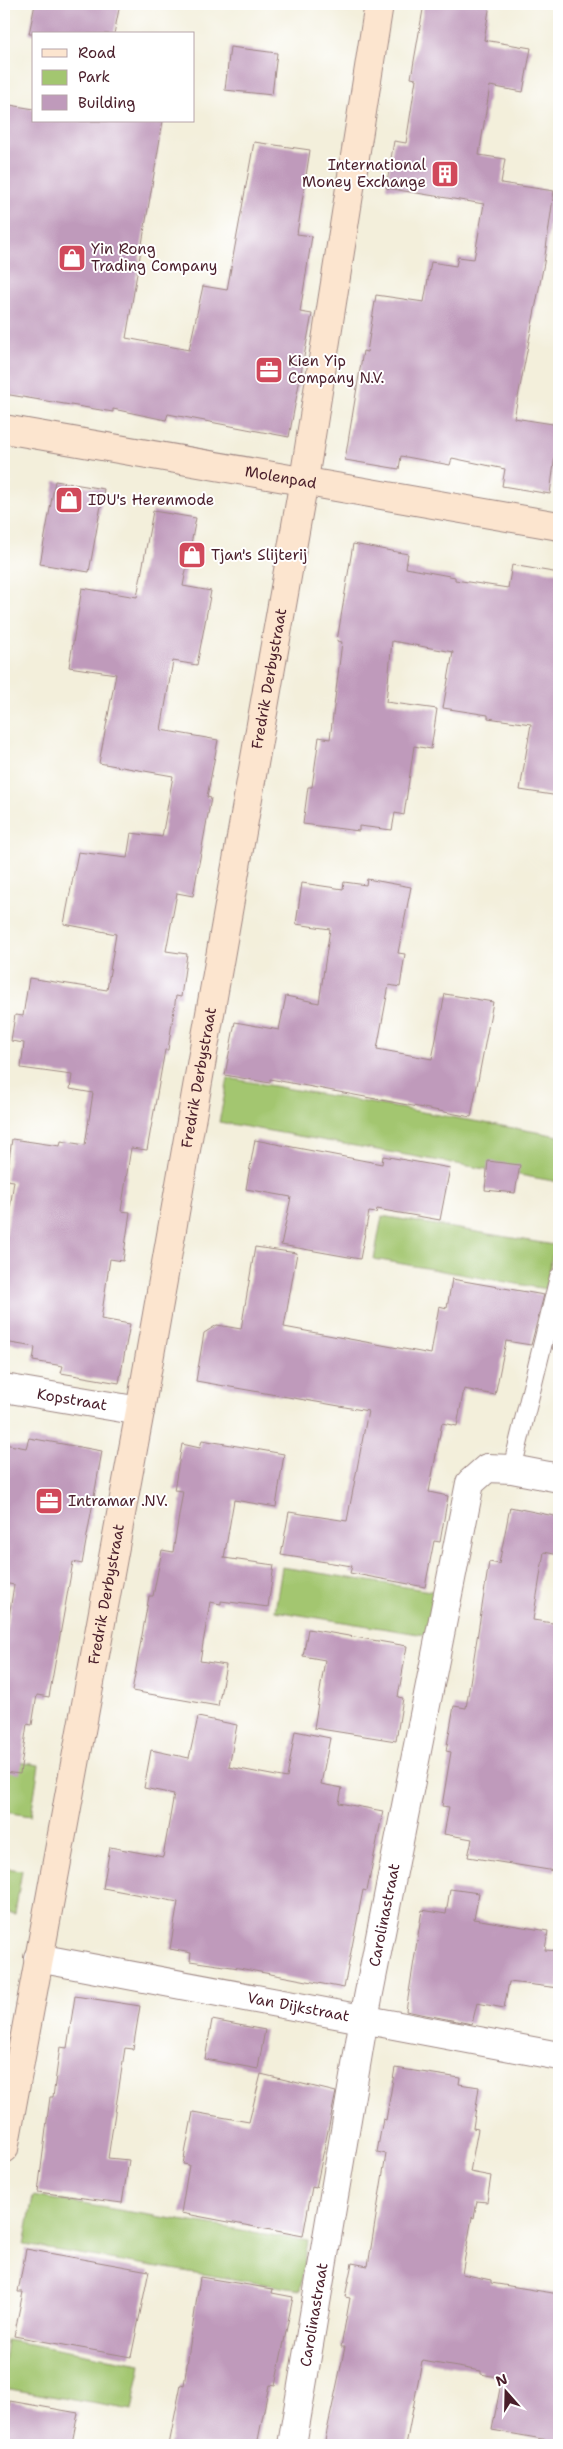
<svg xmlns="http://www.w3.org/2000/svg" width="563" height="2449" font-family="'Shantell Sans',sans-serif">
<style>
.green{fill:#a3c670;stroke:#76724e}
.building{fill:#bf9abb}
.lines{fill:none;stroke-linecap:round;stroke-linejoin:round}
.lane-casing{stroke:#9e8783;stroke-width:20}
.street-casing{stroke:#9e8783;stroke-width:30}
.secondary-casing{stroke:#9e8783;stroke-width:30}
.lane{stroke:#fff;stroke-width:18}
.street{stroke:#fff;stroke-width:28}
.secondary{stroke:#fce5cf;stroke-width:28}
.labels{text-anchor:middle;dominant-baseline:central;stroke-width:4;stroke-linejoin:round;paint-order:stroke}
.poi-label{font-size:15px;fill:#4a1f2b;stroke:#fff;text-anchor:start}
.street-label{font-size:15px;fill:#4a1f2b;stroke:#fff}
</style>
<rect width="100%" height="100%" fill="#fff"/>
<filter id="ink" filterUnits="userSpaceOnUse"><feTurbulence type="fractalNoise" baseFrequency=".02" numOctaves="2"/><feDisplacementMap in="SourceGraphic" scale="10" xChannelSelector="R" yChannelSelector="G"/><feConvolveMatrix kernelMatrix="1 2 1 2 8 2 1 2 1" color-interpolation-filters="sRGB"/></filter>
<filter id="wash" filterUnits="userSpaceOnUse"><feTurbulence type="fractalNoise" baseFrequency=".0096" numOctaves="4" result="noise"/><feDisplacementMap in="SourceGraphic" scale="20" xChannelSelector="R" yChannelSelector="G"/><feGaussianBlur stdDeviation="1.12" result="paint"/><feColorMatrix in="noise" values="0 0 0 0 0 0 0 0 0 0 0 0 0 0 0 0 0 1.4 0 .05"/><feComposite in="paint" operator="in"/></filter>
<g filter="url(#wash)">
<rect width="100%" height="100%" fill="#f3efdb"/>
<path class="green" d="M228,1078l331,58v46l-340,-60z
M382,1216l172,29 -8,44 -172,-30z
M282,1567l155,25 -6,44 -156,-25z
M4,1760l35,5 -8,51 -27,-4z
M4,1868l18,2 -7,44 -11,-2z
M33,2196l275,45 -8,49 -276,-45z
M7,2340l134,24 -9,46 -128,-22v-27z"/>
<g id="blocks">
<path class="building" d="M35,4h85l-6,30h-85z
M424,4h66l-6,36 47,8 -8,44 -33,-6 -11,69 26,4 -4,24 53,8 -10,72 -30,155 45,7 -9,69 -48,-8 3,-17 -53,-11 -2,7 -49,-9 -2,13 -54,-9 18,-109 4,1 9,-57 48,7 7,-40 25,4 2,-9 16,2 10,-55 -98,-16 8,-47 12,2 10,-64 -5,-1z
M230,47l47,6 -5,42 -47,-5z
M4,104l30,5v12h129l-37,217 63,12 14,-64 24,4 27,-148 56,8 -13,84 15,2 -12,76 12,2 -23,123 -121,-23 -2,6 -53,-11v3l-109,-18z
M55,481l49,8 -15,83 -49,-8z
M153,511l43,7 -13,68 28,5 -14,74 -24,-4 -12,69 57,10 -11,57 4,1 -18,98 -16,-3 -11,58 21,3 -6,43 -5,-1 -8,54h-3l-18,100 -16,-2 -10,63 9,1 -7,49 -13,-2 -9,60 29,5 -11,59 -58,-10 2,-7 -30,-5 2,-14 -31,-5v-107h2l8,-54 -8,-1 6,-41 48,7 1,-5 24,4 8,-52 -23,-4 2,-14 -51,-7 3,-25 -13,-2 4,-26 8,1 6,-38 78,12 9,-56 -52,-10 14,-72 49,6 4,-25 31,4 11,-61 -74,-13 17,-89 -47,-7 13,-79 55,9z
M353,544l55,10 -2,14 49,9v3l53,8 4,-23 47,8v223l-39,-6 11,-66 -43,-6v-3l-45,-7 10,-56 -61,-11 -6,61 51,7 -6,40 -17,-3 -10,69 -9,-2 -3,17 -33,-4v5l-56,-7 5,-37h4l7,-50 11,2 12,-97 -5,-1z
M367,879l44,8 -13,66 7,1 -5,33 -11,-2 -12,64 55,10 13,-65 48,8 -22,115 -201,-38v4l-45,-8 10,-53 44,8 7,-34 33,7 11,-74 -34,-5 6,-41 41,6 1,-7 22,3z
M255,1140l127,24 1,-8 67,12 -10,52 -63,-11 -1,4 -7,-1 -9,47 -79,-14 10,-48 -45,-8z
M488,1161l32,4 -5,28 -30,-3z
M255,1247l42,6 -13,74 147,27 8,-48 8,2 5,-29 92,16 -13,50 -25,-4 -11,54 -31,-6 -7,37 -15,-3 -13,69 19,4 -8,46 -6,-1 -9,46 -75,-14 2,-7 -71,-11 8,-43 58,9 21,-110 -172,-30 8,-48 13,-8 24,4z
M559,1321v29l-7,-1z
M29,1438l73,13 -20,113 -9,-2 -24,135 -12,-2 -5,30 -5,-1 -7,50 -16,-2v-123l10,-64 -10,-2v-139l22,4z
M202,1440l82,14 -8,53 -42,-7 -10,58 50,7 -6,42 -47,-6v3l-11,-2 -10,59 26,4 -8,41 -86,-15 17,-95h4l9,-46 11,2 10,-61 -9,-1 8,-46 18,4z
M510,1507l49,10v38l-15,-3 -11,68 26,4v221l-4,26 -87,-14 4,-18 -28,-5 5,-27 -7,-1 9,-54 -5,-1 8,-45 12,2 23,-146 10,2z
M308,1629l99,17 -9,51 5,1 -7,43 -82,-13 11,-68 -22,-4z
M198,1717l39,8 -8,42 58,11 8,-47 35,7 -9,46 21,4 -3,15 44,8 -16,80 -4,-1 -19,98 -105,-20 -49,-7 1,-8 -21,-4 8,-47 -75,-14 7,-41 53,10 11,-63 -30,-6 7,-38 38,8z
M450,1889l29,4 -5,26 74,12 -3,19 14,1v37l-50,-6 -5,26 -27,-5 -5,21 -66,-13 16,-101 24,4z
M75,1996l65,10 -7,43 -8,-1 -17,110 21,2 -7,43 -84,-11 12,-95h3l7,-50 7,1z
M212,2020l53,10 -7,39 -53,-10z
M395,2068l65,10 -1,6 20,3 -6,41 5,1 -8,43 21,4 -4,26 -10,-1 -3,17 -2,-1 -10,57 29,6v3l68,11v148l-67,-12 10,-52 -21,-4v-3l-59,-10 -16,84h-82l21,-98h-4l9,-49 -5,-1 7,-34 16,3 18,-112 -9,-2 6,-33 3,1z
M261,2074l75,18 -20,96 -4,-1 -9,49 -122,-23 8,-48 -6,-1 10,-52 56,10z
M26,2249l123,22 -18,86 -117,-21 9,-44h-5z
M200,2277l73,12 -1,4 21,4 -18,89 -6,-1 -12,60h-88l12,-61 3,1z
M10,2401l68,12 -6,30 -18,-3 -1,5h-21l-28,-4z"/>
</g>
</g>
<g filter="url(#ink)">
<use href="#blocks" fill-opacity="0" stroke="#9e8783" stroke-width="1"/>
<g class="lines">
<defs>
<path id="lane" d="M512,1469l47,-192"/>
<g id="street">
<path id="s1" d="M4,1388l136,23"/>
<path id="s2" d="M38,1958l521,98"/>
<path id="s3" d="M292,2445l72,-427 106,-535 17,-15 25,1 47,9"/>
</g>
<g id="secondary">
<path id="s4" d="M4,429l555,97"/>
<path id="s5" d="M4,2149l136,-738 164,-931 75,-476"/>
</g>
</defs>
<use href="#lane" class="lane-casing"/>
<use href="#street" class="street-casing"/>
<use href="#secondary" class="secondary-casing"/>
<use href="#lane" class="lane"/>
<use href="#street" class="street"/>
<use href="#secondary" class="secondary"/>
</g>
</g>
<defs>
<symbol id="building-square" viewBox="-11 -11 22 22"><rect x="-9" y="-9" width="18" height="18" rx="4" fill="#d1495b" stroke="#fff"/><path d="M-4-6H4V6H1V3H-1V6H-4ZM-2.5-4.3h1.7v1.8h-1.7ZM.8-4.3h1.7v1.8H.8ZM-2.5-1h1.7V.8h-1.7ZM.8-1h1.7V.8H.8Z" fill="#fff"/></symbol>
<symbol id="shop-square" viewBox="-11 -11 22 22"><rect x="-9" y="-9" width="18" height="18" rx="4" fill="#d1495b" stroke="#fff"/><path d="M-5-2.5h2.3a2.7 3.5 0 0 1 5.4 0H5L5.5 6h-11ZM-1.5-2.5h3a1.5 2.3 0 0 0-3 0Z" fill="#fff"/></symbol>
<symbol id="office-square" viewBox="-11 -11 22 22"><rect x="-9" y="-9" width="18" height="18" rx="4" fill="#d1495b" stroke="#fff"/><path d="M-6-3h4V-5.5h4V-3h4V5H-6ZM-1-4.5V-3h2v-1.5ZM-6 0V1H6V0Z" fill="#fff"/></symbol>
</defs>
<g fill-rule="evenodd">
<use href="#building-square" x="429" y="158" width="32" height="32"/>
<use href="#shop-square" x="56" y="242" width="32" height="32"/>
<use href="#office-square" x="253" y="354" width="32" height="32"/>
<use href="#shop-square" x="53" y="484" width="32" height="32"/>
<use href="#shop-square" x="176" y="539" width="32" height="32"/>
<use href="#office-square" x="33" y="1485" width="32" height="32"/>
</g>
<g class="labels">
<g class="poi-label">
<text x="426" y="165" text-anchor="end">International<tspan x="426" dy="17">Money Exchange</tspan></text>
<text x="91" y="249">Yin Rong<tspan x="91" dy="17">Trading Company</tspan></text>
<text x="288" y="361">Kien Yip<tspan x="288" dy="17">Company N.V.</tspan></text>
<text x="88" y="500">IDU's Herenmode</text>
<text x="211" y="555">Tjan's Slijterij</text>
<text x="68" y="1501">Intramar .NV.</text>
</g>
<g class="street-label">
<text stroke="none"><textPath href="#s4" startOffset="281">Molenpad</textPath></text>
<text stroke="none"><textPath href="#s5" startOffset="1494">Fredrik Derbystraat</textPath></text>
<text stroke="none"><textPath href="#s5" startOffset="1089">Fredrik Derbystraat</textPath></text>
<text stroke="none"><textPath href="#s1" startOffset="69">Kopstraat</textPath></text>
<text stroke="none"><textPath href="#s5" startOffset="564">Fredrik Derbystraat</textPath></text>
<text stroke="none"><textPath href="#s3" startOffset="538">Carolinastraat</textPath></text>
<text stroke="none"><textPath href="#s2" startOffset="265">Van Dijkstraat</textPath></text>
<text stroke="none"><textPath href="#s3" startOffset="132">Carolinastraat</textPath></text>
</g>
</g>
<rect width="563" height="2449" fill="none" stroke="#fff" stroke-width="20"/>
<rect x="32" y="32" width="162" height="90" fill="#ffffff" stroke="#b7a5aa"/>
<rect x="42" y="49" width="25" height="8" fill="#fce5cf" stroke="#b7a5aa"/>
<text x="78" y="58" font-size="15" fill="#4a1f2b">Road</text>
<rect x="42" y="70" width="25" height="15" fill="#a3c670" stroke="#b7a5aa"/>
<text x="78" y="82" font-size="15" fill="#4a1f2b">Park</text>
<rect x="42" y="95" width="25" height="15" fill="#bf9abb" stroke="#b7a5aa"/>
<text x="78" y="108" font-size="15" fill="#4a1f2b">Building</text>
<g transform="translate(506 2392) rotate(340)" stroke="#ffffff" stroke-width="4" paint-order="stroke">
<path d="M0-4L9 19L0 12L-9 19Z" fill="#4a1f2b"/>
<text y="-8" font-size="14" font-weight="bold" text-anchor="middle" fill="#4a1f2b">N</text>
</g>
</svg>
